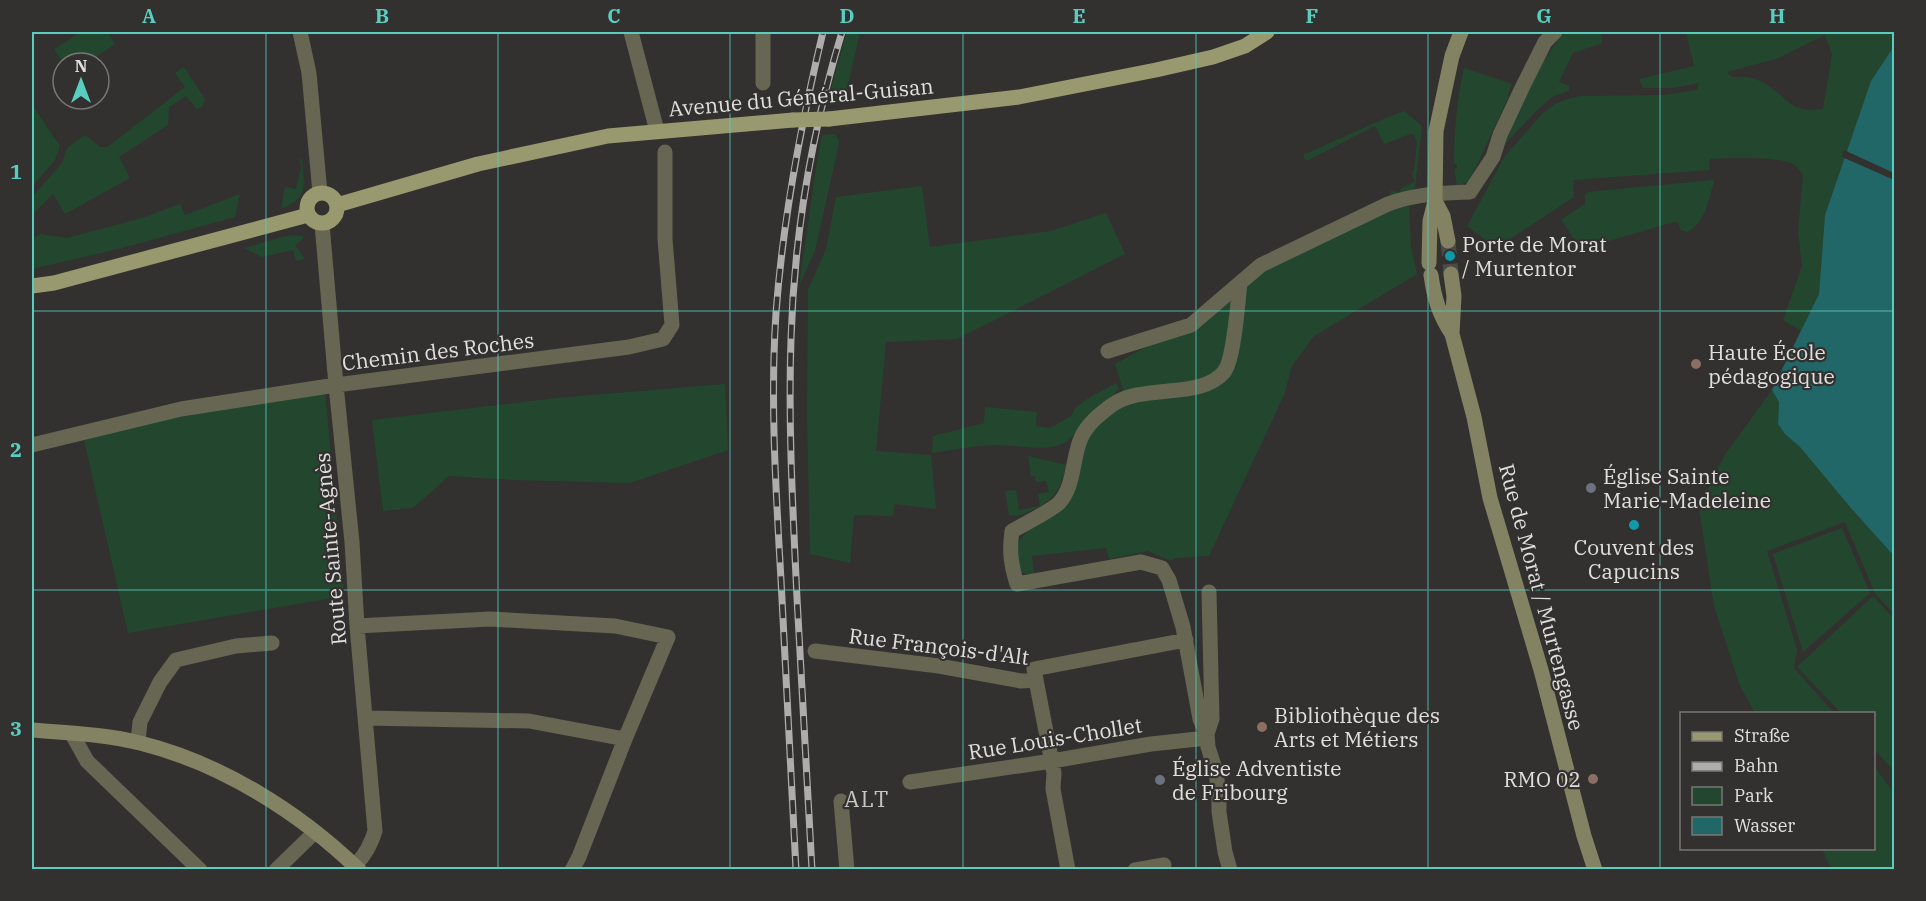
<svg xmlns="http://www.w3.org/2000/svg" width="1926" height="901" font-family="'IBM Plex Serif',serif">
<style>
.green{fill:#23472e;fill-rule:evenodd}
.water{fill:#226768}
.pier{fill:#32312f}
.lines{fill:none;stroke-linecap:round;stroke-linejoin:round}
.secondary-tunnel{stroke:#4c4b49;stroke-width:15;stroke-dasharray:15 8;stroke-linecap:butt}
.street{stroke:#666652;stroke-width:15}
.secondary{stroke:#838363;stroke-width:15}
.primary{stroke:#99996f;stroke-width:15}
.rail-casing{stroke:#aeadab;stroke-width:7}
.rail{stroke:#32312f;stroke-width:4.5;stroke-dasharray:14;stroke-linecap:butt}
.primary-bridge{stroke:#99996f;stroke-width:15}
.grid{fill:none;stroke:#58cec0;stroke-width:1.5;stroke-opacity:0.55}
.culture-dot{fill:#0f9aa8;stroke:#32312f;stroke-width:2}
.education-dot{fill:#8d6e63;stroke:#32312f;stroke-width:2}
.worship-dot{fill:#6b7280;stroke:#32312f;stroke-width:2}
.labels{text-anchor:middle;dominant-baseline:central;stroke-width:4.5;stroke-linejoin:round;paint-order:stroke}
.street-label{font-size:21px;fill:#e0dfdd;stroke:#32312f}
.poi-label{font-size:21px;fill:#e0dfdd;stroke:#32312f;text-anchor:start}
.neighbourhood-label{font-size:22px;letter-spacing:1.5px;fill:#c7c6c3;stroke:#32312f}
.neatline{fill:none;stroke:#58cec0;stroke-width:2}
.grid-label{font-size:20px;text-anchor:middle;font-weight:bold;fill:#58cec0}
</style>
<rect width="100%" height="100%" fill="#32312f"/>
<path class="green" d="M81,32h26l8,12 -28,19h-24l-9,-14z
M847,32h13l-16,71h-17z
M1564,32h37l1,11 -29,10 -14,29 10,4v5l-17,6 -14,12 -34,36 33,-74z
M1686,32h208v14l-23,35 -46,134 -6,79 -18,37 -18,-11 19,-54 -4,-35 5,-56c-3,-4 -6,-9 -10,-11 -16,-8 -64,-6 -83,-5l-1,11 -136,10 1,17 -78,51 -29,-22 38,-70 37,-42 13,-10 12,-5 13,-3 84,-1 33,-5 2,-7 -26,5h-30l-4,-9 55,-13zM1825,35l7,19 -9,55c-37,5 -35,-15 -63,-28 -8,-5 -19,-4 -28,-4l-5,-5 49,-13z
M184,67l21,32 -3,8 -5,2 -11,-13 -17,11 -1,18 -49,32 11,21 -65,36 -12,-20 -21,21v-18l30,-34 5,-15 18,-13 15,12h7l7,-5 71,-55 -10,-14z
M1464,68l48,16 -4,11 1,1 -40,86 -12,3 -3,-16 3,-1v-4h-3c0,-33 3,-64 10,-96z
M32,105l28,41 -5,14 -23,27z
M1404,111l18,15 -7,61 -2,3 -22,6 -1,-5 10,1 1,-4 14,-6 -3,-9 2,-3 3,-28 -4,-9 -29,11 -9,-18 -69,35 -3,-6 83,-37z
M835,134l4,7 -1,7 -23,103 -16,35 17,-118 6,-33z
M300,159h2c2,27 7,39 -21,50l4,-22 11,2 5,-20z
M1713,180l1,2c-6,19 -8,39 -26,50l-7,-2 -4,-9c-31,10 -62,17 -93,28l-4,-1 -18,-27v-2l23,-15v-9l3,-3z
M922,186l8,61 121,-16 55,-18 19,41 -168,85 -71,3 -10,109 55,4 5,54 -41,-5 -2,12 -39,-1 -4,48 -40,-9 -3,-140 1,-124 18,-41 10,-52z
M240,194l-5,23 -113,31 -90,21v-30l8,-5 27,4 75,-20 38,-14 5,11z
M1409,206l2,41 6,27 -103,62 -22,30 -8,29 -75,161 -34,2 -4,3 -23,-10 -39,8 -3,-11 -74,8 2,18h-8l-6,-3 -5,-20 6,-13 11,-11 27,-19 27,-69 11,-14 23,-19 94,-20 30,-93 13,-19 142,-67z
M290,235l13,1v3l-8,6 10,14 -9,2 -3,-11 -31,7 -18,-9z
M1232,300c-2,11 -6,56 -10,64 -16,25 -76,28 -104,33l5,-8 -8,-25z
M1116,383l3,6 -52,53c-22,11 -46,3 -70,3 -21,0 -44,5 -65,8l1,-17 51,-13 1,-16 52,5 -1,14 14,2 21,-12 4,-7 12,-10z
M725,384l3,66 -98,33 -118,-3 -63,-4 -36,32 -30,3 -11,-91 185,-22z
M1772,390l7,12 -1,22 7,10 15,13 50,60 44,49v58l-19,-21 -30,-71 -78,29 30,99 -3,18 40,45h-79l-15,-27 -26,-80 -15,-98 25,-52z
M325,391l19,205 -216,37 -44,-193 104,-26z
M1028,456l39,9c-8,26 -13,37 -39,47 -7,3 -11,5 -19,3l-4,-24 11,-1 3,20 21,-4 -2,-12 11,-2 -3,-11 -10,1 -1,-6h-4z
M1842,528l28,65 -67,59 -30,-98z
M1873,596l21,23v152l-20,-22v-35l-33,-1 -44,-46z
M1874,766l20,27v76h-63l-9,-20 52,-1z"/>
<path class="water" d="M1894,46v510l-44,-49 -50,-60 -15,-13 -7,-10 1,-22 -7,-12 47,-96 6,-79 46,-134z"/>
<path class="pier" d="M1844,150l50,23v7l-52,-23z"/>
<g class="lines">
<path class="secondary-tunnel" d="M1448,241l3,33"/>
<path class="street" d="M300,32l9,41 11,120
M631,32l26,99
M763,83v-51
M322,224l14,161 16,157 5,84 18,205c-4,14 -10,24 -20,35
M1108,351l83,-26 70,-60 127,-61c27,-10 53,-11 82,-12l23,-35 7,-22 22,-47 23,-46 10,-10
M32,445l149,-36 155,-24 293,-38 34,-8 9,-14 -7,-86v-87
M357,626l133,-7 125,7 53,11 -43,102 -46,118 -7,13
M815,651l124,15 82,15 15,-1 -2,-11 152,-29
M1036,680l18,93 -1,16 15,81
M365,718l164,3 96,18
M72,734l15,27 113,109
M1207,734l5,-15 -3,-127
M138,742l2,-20 20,-40 16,-22 60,-14 36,-3
M910,782l142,-21 99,-17 56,-6
M841,801l6,69
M276,870l39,-38
M1135,870l29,-5
M1230,870l-5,-18 -6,-40v-16l-3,-24 -8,-25 -1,-13 -7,-15 -17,-92 -14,-47 -7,-12 -21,-6 -124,22c-6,-19 -8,-33 -5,-53 11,-6 40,-21 47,-28 16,-17 13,-45 22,-65 6,-14 19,-24 31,-33 31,-22 89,-5 112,-33 10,-12 14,-71 16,-89"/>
<path class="secondary" d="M1435,201l8,15 5,25
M1429,263l1,-42 5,-20 1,-70 16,-75 9,-24
M1451,274l3,22 -2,38 22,83 16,81 51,172 43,166 11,34
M1431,275c3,22 8,40 21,59
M32,730c35,3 73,4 108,13 81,20 159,69 219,127"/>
<path class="primary" d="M829,119l190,-22 137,-27 57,-13 32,-11 22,-14
M307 208a15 15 0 1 1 30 0a15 15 0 1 1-30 0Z
M337,205l141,-41 130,-28 185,-16
M32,286l22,-3 254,-68"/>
<defs>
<path id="rail" d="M796,870c-5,-97 -10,-194 -15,-290 -5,-89 -11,-178 -5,-267 7,-96 25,-189 47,-281
M812,870c-5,-91 -10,-182 -15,-272 -4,-86 -9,-172 -6,-259 3,-103 21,-208 51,-307"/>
</defs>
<use href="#rail" class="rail-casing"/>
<use href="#rail" class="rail"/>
<path class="primary-bridge" d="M793,120l36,-1"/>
</g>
<path class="grid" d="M266,32v838M498,32v838M730,32v838M963,32v838M1196,32v838M1428,32v838M1660,32v838M32,311h1862M32,590h1862"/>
<g class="culture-dot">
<circle cx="1450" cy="256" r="6"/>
<circle cx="1634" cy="525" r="6"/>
</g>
<g class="education-dot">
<circle cx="1696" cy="364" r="6"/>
<circle cx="1262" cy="727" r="6"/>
<circle cx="1593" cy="779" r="6"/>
</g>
<g class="worship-dot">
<circle cx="1591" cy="488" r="6"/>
<circle cx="1160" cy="780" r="6"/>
</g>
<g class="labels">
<g class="street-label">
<text transform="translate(801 97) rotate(-5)">Avenue du Général-Guisan</text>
<text transform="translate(438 351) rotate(-7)">Chemin des Roches</text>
<text transform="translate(330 549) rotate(-95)">Route Sainte-Agnès</text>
<text transform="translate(1542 597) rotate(75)">Rue de Morat / Murtengasse</text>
<text transform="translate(939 646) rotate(7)">Rue François-d'Alt</text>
<text transform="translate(1055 738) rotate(-9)">Rue Louis-Chollet</text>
</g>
<g class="poi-label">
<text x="1462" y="244">Porte de Morat<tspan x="1462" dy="24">/ Murtentor</tspan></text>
<text x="1708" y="352">Haute École<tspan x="1708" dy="24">pédagogique</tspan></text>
<text x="1603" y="476">Église Sainte<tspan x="1603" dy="24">Marie-Madeleine</tspan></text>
<text x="1634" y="547" text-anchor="middle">Couvent des<tspan x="1634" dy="24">Capucins</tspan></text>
<text x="1274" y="715">Bibliothèque des<tspan x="1274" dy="24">Arts et Métiers</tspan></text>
<text x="1172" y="768">Église Adventiste<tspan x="1172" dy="24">de Fribourg</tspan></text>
<text x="1581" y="779" text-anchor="end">RMO 02</text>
</g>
<g class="neighbourhood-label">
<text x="867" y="798">ALT</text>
</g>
</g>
<rect width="1926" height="901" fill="none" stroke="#32312f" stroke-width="66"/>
<rect x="1680" y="712" width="195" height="138" fill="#32312f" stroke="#787775" stroke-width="1.5"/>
<rect x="1692" y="732" width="30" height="9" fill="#99996f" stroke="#787775" stroke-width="1.5"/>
<text x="1734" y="742" font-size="18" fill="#e0dfdd">Straße</text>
<rect x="1692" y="762" width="30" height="9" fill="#aeadab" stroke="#787775" stroke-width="1.5"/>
<text x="1734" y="772" font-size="18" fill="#e0dfdd">Bahn</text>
<rect x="1692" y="787" width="30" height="18" fill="#23472e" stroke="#787775" stroke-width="1.5"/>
<text x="1734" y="802" font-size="18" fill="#e0dfdd">Park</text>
<rect x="1692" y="817" width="30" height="18" fill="#226768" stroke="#787775" stroke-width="1.5"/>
<text x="1734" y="832" font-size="18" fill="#e0dfdd">Wasser</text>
<g transform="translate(81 81)"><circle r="28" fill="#32312f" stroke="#787775" stroke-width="1.5"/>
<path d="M0-4.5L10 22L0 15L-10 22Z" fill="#58cec0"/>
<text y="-9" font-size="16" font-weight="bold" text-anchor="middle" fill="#e0dfdd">N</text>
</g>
<rect x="33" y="33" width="1860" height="835" class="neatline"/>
<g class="grid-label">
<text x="149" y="23">A</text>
<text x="382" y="23">B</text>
<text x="614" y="23">C</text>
<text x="847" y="23">D</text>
<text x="1079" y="23">E</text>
<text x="1312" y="23">F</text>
<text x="1544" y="23">G</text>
<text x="1777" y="23">H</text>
<text x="16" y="179">1</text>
<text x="16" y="457">2</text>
<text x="16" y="736">3</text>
</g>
</svg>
